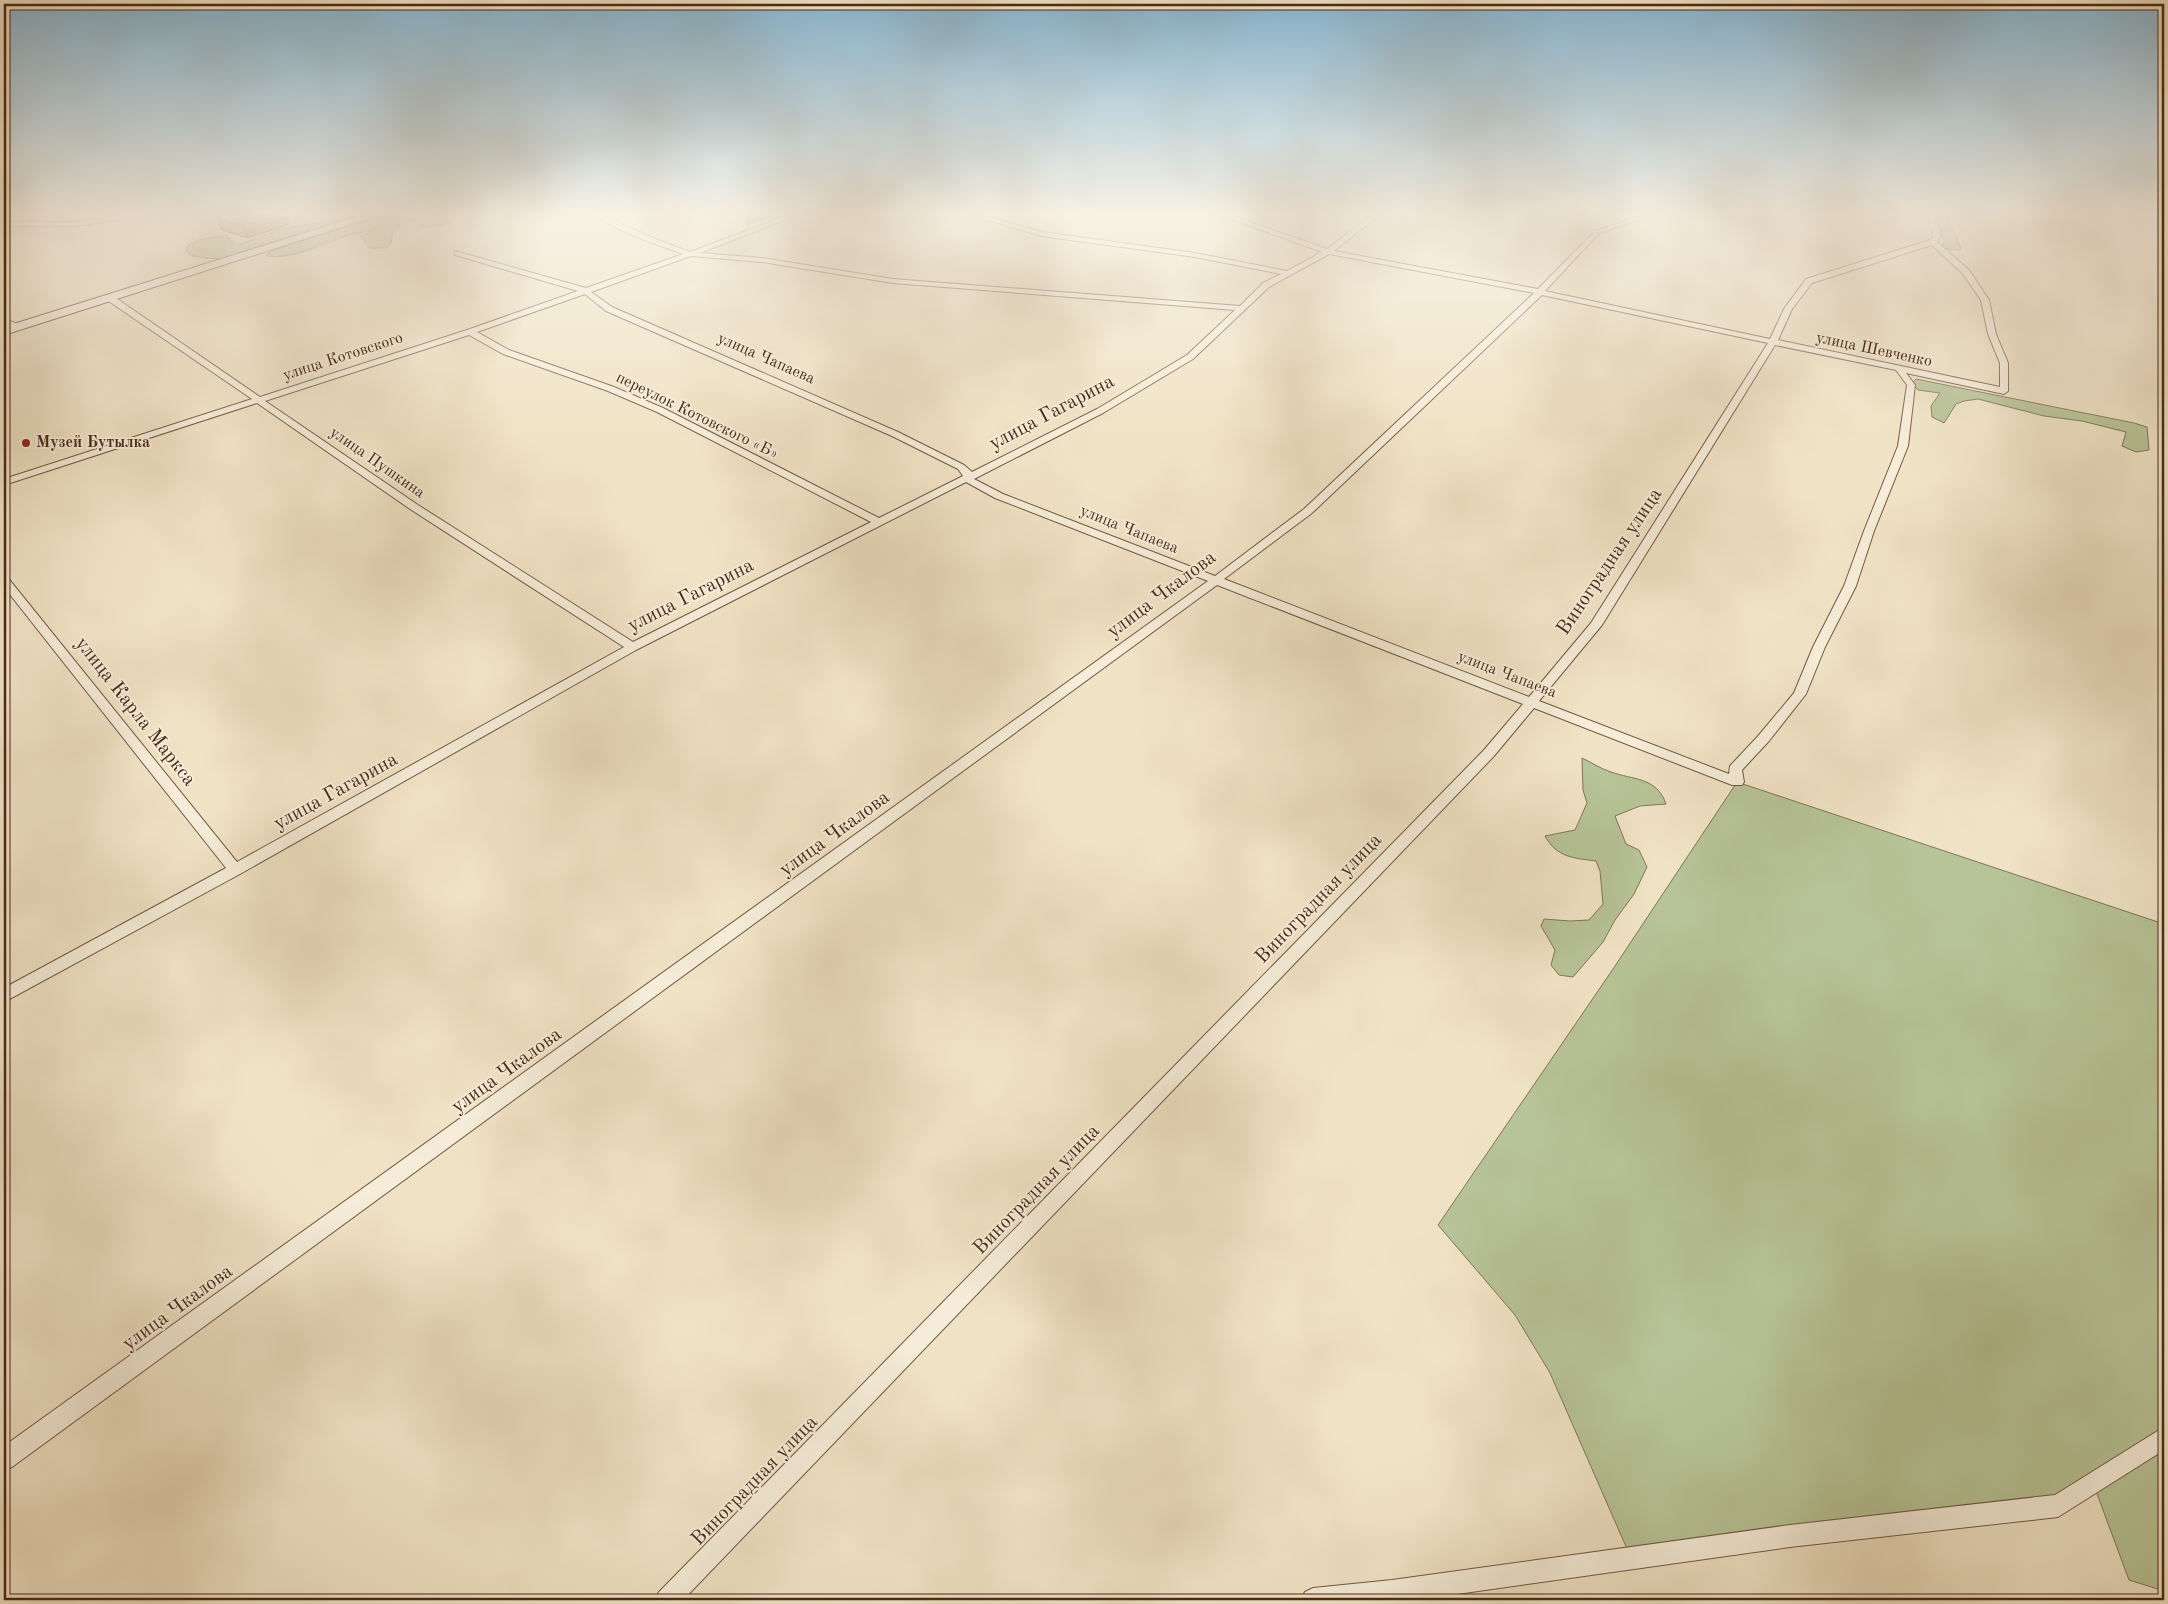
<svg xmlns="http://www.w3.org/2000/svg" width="2168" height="1604" font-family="'Old Standard TT',serif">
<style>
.green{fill:#b7c497;stroke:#817658}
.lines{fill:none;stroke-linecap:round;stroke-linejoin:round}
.street-casing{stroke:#745843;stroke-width:2}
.secondary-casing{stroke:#4b2918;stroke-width:2}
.street{fill:#f5edd9;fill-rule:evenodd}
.secondary{fill:#f5edd9;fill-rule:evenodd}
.wall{fill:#b68073;stroke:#4b2918}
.shaded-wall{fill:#94685e;stroke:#4b2918}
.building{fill:#d49586;stroke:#4b2918}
.poi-dot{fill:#8f2418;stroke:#f5edd9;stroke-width:2}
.labels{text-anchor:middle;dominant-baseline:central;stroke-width:4;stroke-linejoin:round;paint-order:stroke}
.far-street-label{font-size:16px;fill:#4b2918;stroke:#f5edd9}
.far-poi-label{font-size:16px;font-weight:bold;fill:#4b2918;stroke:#f5edd9;text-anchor:start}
.street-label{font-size:20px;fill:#4b2918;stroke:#f5edd9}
</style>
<rect width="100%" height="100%" fill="#f0e3c5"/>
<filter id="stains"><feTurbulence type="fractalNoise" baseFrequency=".004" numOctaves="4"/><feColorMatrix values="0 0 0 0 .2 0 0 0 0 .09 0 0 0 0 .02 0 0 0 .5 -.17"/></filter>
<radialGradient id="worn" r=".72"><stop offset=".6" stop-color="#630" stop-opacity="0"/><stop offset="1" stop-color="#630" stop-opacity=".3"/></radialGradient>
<path class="green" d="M393,212h50l6,11 -21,4 -7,-1 3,-7 -13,1 -18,10 -2,14 -6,4h-15l-10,-12 13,-5c-36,1 -71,30 -107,25l2,-3 30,-12z
M1935,212l12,1 14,36 -9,1 -8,-2 -1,-3 1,-5z
M341,219l10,1 -123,39 -23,-1 -12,-2 -7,-5 1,-5 11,-6 29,-5 1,3 10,7 47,-17z
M1916,379l218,44 13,4 2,23 -13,2 -14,-6 4,-14 -44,-11 -38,-5 -66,-17 -14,2 -8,3 -12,19 -12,-6 -1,-11 9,-13 -22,-3 -6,-7z
M1582,758c9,4 19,11 29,14 22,8 46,5 55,32l-26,2 -25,10 11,28 13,6 8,17 -13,27 -19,26 -12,22 -30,35 -14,-2 -8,-10 4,-15 -14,-24 3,-7 26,2 19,-1 14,-16 -3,-33 -4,-10c-22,-3 -39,-3 -51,-25l30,-6 12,-27 -4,-13z
M1737,782l427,142v667l-35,-11 -36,-97 -35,23 -427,52 -81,-185 -35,-58 -77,-90 175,-256z"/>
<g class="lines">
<defs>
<path id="street" d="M4,212h12l-12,4z
M142,212h34l-3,2 -30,2 -66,10h-73v-4h73z
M594,212h7l7,6 50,22 32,12 106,-40h9l-105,41 62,5 131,21 347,27 23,-23 18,-9 -86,-17 -154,-21 -69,-21 3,-2 67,19 153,21 92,18 35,-19 -110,-40h9l106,37 49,-37h7l-49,39 204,38 57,-58 58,-19h9l-63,21 -54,58 225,48 14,-30 22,-30 124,-39 3,-3 -5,-25h6l7,25 -4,5 32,28 20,30 7,34 12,29v28l-4,3 -98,-21 9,12 -7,61 -34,85 -18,55 -31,61 -19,47 -37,47 -27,29 2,12 -2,3h-10l-198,-77 -40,48 -811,844h-28l4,-8 825,-842 39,-46 -306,-119 -1205,882 -8,3v-24l1204,-865 -213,-83 -29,-16 -330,168 -396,224 -236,128v-14l222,-120 -222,-281v-10l4,1 229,284 387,-215 -214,-138 -153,-106 -253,82v-6l248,-80 -145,-99v-4h6l147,101 207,-67 111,-39 -123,-36v-4l131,37 97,-34c-22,-8 -75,-25 -89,-42zM1932,245l31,29 18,26 7,34 12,29v24l-222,-47 14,-31 20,-26zM1329,254l205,39 -230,216 -89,67 -212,-82 -29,-15 129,-66 90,-54 76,-72zM691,256l71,6 131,21 342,27 -48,45 -90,54 -125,63 -8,-7 -66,-33 -286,-125 -21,-15zM585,294l21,17 286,125 66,33 5,7 -84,42 -216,-110 -49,-21 -105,-37 -32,-18zM1542,295l226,48 -177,280 -62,74 -305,-118 88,-66zM469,335l34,19 105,37 49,21 214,110 -238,120 -215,-137 -153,-104zM1775,345l121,25 11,15 -9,61 -34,85 -20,55 -31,61 -19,46 -35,42 -29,31 -1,8 -190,-73 63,-76z
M4,318l15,7 1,2 -7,2 -9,-6z
M2164,1427v23l-106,67 -268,30 -375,53h-114l4,-8 8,-4 79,-8 398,-55 265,-30z"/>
<path id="secondary" d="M371,212h14l-2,2 -379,121v-8z"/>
</defs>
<use href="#street" class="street-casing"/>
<use href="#secondary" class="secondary-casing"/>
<use href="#street" class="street"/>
<use href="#secondary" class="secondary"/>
</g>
<path class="wall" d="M285,213l5,11 -42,14 -26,-8 -6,-12z"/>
<path class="shaded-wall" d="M761,212h21l-36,13 -1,-7z
M285,213l5,11 -42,14 -5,-12z"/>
<path class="building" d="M237,212h44l4,1 -42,13 -27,-8z
M746,212h15l-16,6z"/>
<linearGradient id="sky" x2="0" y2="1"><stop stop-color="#89b8d4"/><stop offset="0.49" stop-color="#f8f2e5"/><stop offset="1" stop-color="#f8f2e5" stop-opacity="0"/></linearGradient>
<rect width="2168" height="436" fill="url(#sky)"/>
<circle class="poi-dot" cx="26" cy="443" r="5"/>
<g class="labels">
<g class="far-street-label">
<text transform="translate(1874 350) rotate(12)">улица Шевченко</text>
<text transform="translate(343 357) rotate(-18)">улица Котовского</text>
<text transform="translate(766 359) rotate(24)">улица Чапаева</text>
<text transform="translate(697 416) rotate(26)">переулок Котовского «Б»</text>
<text transform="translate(377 463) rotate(35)">улица Пушкина</text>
<text transform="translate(1129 530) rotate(22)">улица Чапаева</text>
<text transform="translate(1507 675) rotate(21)">улица Чапаева</text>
</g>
<g class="far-poi-label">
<text x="36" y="443">Музей Бутылка</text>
</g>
<g class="street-label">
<text transform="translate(1052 413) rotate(-28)">улица Гагарина</text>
<text transform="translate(1610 562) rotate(-56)">Виноградная улица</text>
<text transform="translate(1162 595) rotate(-37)">улица Чкалова</text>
<text transform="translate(691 596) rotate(-27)">улица Гагарина</text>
<text transform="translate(135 712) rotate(52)">улица Карла Маркса</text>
<text transform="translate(336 792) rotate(-29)">улица Гагарина</text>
<text transform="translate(835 834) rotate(-36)">улица Чкалова</text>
<text transform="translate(1319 899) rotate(-46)">Виноградная улица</text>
<text transform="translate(507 1071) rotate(-36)">улица Чкалова</text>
<text transform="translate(1037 1190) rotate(-46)">Виноградная улица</text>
<text transform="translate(178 1308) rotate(-36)">улица Чкалова</text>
<text transform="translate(755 1481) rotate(-46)">Виноградная улица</text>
</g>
</g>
<rect width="2168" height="1604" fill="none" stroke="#f0e3c5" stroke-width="20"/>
<rect x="5" y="5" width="2158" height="1594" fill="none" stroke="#4b2918" stroke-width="2.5"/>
<rect x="10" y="10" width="2148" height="1584" fill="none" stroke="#4b2918"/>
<rect width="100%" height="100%" filter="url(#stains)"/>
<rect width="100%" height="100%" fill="url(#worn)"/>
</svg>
